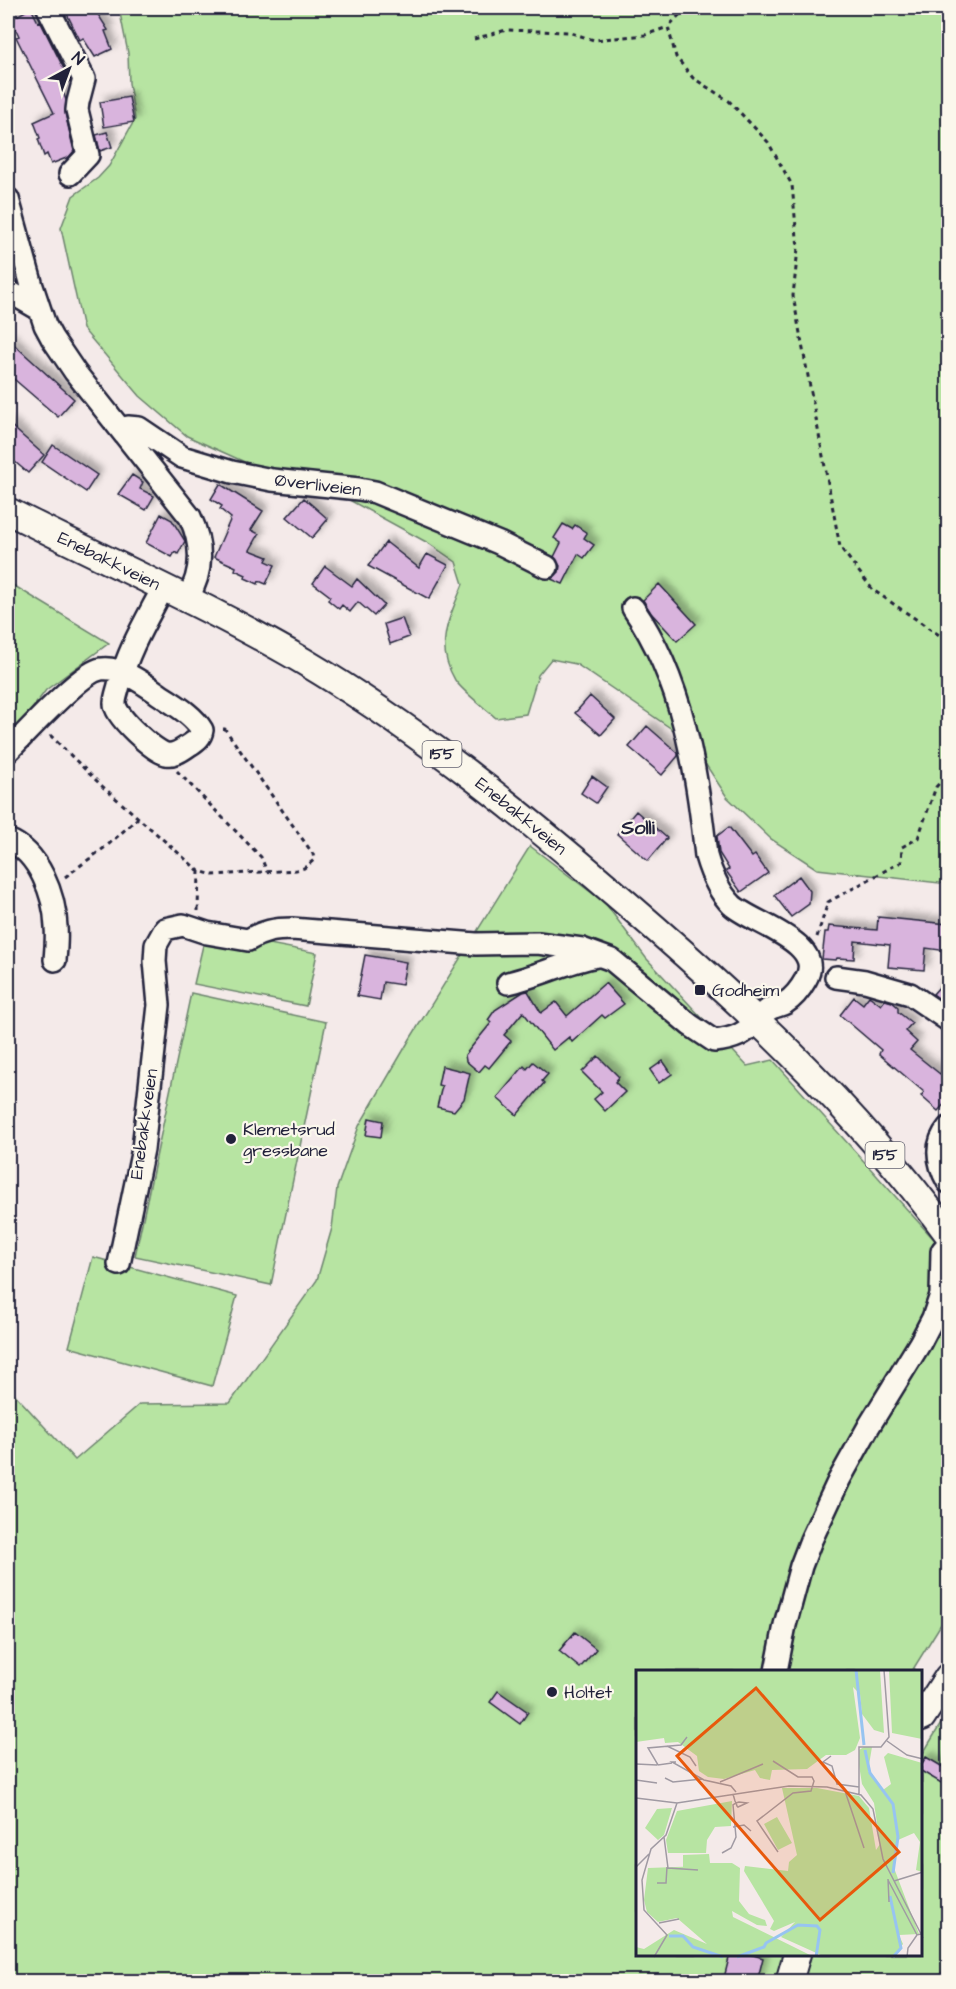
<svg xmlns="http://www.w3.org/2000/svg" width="956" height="1989" font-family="'Architects Daughter',sans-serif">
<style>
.green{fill:#b7e4a2;stroke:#6c836e;stroke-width:1.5}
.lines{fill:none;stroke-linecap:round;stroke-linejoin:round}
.stream{stroke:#6883a8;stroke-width:5}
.building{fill:#d9b4dd;stroke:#22223b;stroke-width:1.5;filter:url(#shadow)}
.minor-casing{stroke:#22223b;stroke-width:26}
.major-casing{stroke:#22223b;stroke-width:30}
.path{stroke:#22223b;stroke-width:3;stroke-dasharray:4.5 4.5;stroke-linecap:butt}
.minor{stroke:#fbf7ec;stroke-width:21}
.major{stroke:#fbf7ec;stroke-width:26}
.poi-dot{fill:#22223b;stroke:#fbf7ec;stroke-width:2}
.labels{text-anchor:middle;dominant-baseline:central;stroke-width:4.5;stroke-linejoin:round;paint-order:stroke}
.shield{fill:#fbf7ec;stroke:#636270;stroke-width:1.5}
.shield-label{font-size:16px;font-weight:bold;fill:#22223b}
.street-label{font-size:18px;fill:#22223b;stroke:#fbf7ec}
.poi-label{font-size:18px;fill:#22223b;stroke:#fbf7ec;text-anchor:start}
.neighbourhood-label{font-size:20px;font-weight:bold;fill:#22223b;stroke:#fbf7ec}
.inset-river{fill:none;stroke:#97c4f1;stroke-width:3}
.inset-road{fill:none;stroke:#a09aa3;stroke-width:1.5}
.view{fill:#e8590c;fill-opacity:0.15;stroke:#e8590c;stroke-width:3}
.inset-edge{fill:none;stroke:#22223b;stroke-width:3}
</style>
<defs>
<filter id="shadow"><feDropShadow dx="5.5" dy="-5.5" stdDeviation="3" flood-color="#0004"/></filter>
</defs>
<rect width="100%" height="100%" fill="#f4eae9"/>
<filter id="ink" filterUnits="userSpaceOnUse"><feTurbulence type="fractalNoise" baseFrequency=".0167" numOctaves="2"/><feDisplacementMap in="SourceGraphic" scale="12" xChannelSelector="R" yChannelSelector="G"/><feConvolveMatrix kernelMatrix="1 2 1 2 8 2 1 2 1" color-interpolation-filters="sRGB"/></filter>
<g filter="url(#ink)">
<path class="green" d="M119,8h829v876l-131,-15 -46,-30 -44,-42 -36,-55 -115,-78 -25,-5 -13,16 -12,39 -30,4c-10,-9 -34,-27 -41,-38 -21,-36 -6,-61 8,-96l-7,-22 -28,-19 -108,-59 -71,-20 -62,-28 -47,-40 -57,-67 -22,-101 12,-32 25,-18 11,-12 26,-47 -6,-36 -1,-30z
M8,582l101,61 -63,47 -38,51z
M530,846l75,57 41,55 101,108 26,-6 175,195v358l-36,58h-274v283h284v-199l26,-43v255l-17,15 -923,-1v-594l67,73 65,-56 90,-1 87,-123 15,-52 5,-40 22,-62 51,-87z
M206,932l111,21 -11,53 -112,-22z
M191,993l135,29 -55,263 -136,-29z
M93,1257l144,39 -25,90 -143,-39z"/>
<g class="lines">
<path class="stream" d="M935,1982l13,-9"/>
</g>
<path class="building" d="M31,8l7,14 2,-1 30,60 -9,6 5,13 -1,13 9,38 -5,6 -18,7 -4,-10 -3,2 -6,-17 2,-1 -6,-16 20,-9 -38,-76 3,-1 -8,-17z
M64,8h30l14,22 -3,1 7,18 -17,8 -12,-19 -3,2z
M129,97l5,25 -30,5 -4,-25z
M107,132l5,15 -12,4 -4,-16z
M8,339l66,60 -16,18 -50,-43z
M8,423l36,32 -16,18 -20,-17z
M53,445l44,30 -11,17 -44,-30z
M132,475l11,7 -3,7 14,7 -8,14 -28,-16z
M220,484l43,27 -12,19 8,4 -9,16 18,7 -2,4 9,4 -9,19 -7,-3 -1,3 -13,-6 1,-3 -11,-5 1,-3 -22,-10 17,-39 -11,-9 2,-3 -11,-7z
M304,498l24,21 -16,19 -25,-21z
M161,514l11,6 13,21 -7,13 -3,-2 -3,5 -26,-14z
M563,524l9,5 3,-4 12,8 -3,5 10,7 -10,13 -6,-4 -15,30 -12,-5 8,-7 1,-6 -6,-9 7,-14 -7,-5z
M386,542l33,26 8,-14 21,11 -19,34 -61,-33z
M325,566l27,20 5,-7 27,26 -10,11 -16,-14 -8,10 -8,-7 -3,4 -11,-9 2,-4 -17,-13z
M659,584l37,40 -19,17 -26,-28 -8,-13z
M402,618l7,19 -19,7 -6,-20z
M590,696l25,23 -14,16 -26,-22z
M647,726l31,27v3l-16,19 -33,-28z
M592,776l15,11 -11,16 -15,-10z
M636,811l31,27 -19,23 -31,-27z
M729,827l23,30 3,-2 13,18 -27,19 -15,-21 3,-2 -10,-16 -2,-17z
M799,876l11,15 -1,13 -18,13 -17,-22z
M878,917l70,7 -1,27 -21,-3 -2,22 -36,-3 2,-22 -35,-4 -1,18 -17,-1 -1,2 -14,-1 3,-27h3l1,-6 48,4z
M365,955l41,7 -4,23 -19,-3 -3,18 -23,-4z
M948,977v28l-15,-11z
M605,983l19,21 -19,14 -3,-3 -30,27 -3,-5 -16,13 -30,-38 -19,23 7,6 -22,27 -4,-3 -6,7 -13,-11 -1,-6 26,-32 -3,-3 7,-10 28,-18 5,-1 13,22 15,-11 11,14z
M869,996l12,9 4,-5 7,2 6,5v5l14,11 -7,8 12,11 -7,8 30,24 8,-10v36l-10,11 -17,-15 3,-4 -45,-38 2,-4 -41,-35 14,-18 9,7z
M598,1056l21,21 -4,5 10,10 -20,19 -11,-12 8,-7 -20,-20z
M663,1061l9,13 -13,9 -9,-13z
M533,1062l15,12 -6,7 2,2 -27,32 -20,-17 27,-32 3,3z
M442,1066l28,7 -6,26 -10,12 -17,-4 5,-21 -4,-1z
M369,1118l14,3 -2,16 -15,-2z
M575,1632l21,17 -16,19 -21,-17z
M498,1691l30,21 -8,12 -30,-22z
M926,1757l22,13v17l-27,-16v-6z
M730,1954h20l13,4 -6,24h-34z"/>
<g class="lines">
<defs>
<path id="minor" d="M48,8l36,71 -6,23 -1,8 11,45 -18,19
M8,199l24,87 13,39 7,13 23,34 115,145c13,28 13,56 -3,82
M8,291l31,18
M122,431l6,-4 11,1 43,29 50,15 40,8 87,9 16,3 124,51 48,24
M8,751c16,-16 74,-80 93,-82 18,-3 41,13 55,23 15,11 36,21 46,38 -1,7 -5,10 -11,14 -7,4 -15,12 -25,10 -12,-3 -52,-38 -51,-51 0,-6 3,-13 4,-18 10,-37 27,-64 44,-97
M8,840c31,12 47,56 48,87 1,11 0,22 -1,33
M836,977l29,4 45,13 38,26
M508,983c30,-7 58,-21 89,-27
M948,1128c-14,17 -10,36 0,54
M119,1264l24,-115 16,-144 -4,-44 1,-16 9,-16 18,-4 24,8 41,7c15,-9 27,-11 44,-11l184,15 62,-1 44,6 30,11 78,65 24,16c21,-2 30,-7 45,-21 3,-3 6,-8 9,-10 5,-4 12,-4 17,-7 10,-6 16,-15 21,-24 20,-37 -55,-56 -74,-74 -13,-13 -21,-32 -26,-49 -9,-85 -23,-176 -73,-248
M776,1671l9,-46 16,-59 10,-26 28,-60 30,-54 51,-83 13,-25 8,-23 1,-44 6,-7"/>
<path id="major" d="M8,511c98,50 199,94 295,150 111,66 211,146 309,230 122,104 241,213 336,343
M922,1717l26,-40
M789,1982l8,-28"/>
</defs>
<use href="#minor" class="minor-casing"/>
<use href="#major" class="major-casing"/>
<path class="path" d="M686,8l-18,19 8,30 17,21 36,23 39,41 24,43 6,63 -5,48 47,251 33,43 75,51
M474,39l32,-9 62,2 26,8 51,-5 23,-8
M50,735l53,52 96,84 14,4 83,-5 8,-2 10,-8 -1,-6 -88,-125h-6
M177,771l84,86 6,15
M65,877l43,-32 30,-27
M198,911l1,-40
M817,937l11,-35 73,-40 1,-15 16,-9 18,-51 12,-14"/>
<use href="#minor" class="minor"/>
<use href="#major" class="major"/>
</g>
</g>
<g class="poi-dot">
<rect x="694" y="984" width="12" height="12" rx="3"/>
<circle cx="231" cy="1139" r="6"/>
<circle cx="552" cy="1692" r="6"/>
</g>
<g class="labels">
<g class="shield">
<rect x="422.5" y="741" width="39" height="26" rx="4.5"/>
<rect x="865.5" y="1142" width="39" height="26" rx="4.5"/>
</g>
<g class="shield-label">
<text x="442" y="754">155</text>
<text x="885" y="1155">155</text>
</g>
<g class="street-label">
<text transform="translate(318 485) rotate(7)">Øverliveien</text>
<text transform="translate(109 561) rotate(26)">Enebakkveien</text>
<text transform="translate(521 816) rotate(39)">Enebakkveien</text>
<text transform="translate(144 1124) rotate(-82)">Enebakkveien</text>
</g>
<g class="poi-label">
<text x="712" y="990">Godheim</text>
<text x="243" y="1129">Klemetsrud<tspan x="243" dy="21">gressbane</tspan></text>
<text x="564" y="1692">Holtet</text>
</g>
<g class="neighbourhood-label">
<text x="638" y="828">Solli</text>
</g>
</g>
<g transform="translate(636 1670)">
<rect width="286" height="286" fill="#f4eae9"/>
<path d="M0,0h244l4,63 -10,-3 -12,-16 -2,-20 -7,-7 7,51 -5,12 -9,5h-20l-19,14 -35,1 -2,10 -10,-2 -5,-8 -31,9 -16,-2 -9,-6 -2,-15 -19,-14 -13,1 -1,-5 -28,4zM253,0h33v69l-30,-6zM228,77h8l-4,24 15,19 8,-6 -7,-27 4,-4 34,10v109l-6,-2 4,-28 -6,-9 -16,7 -4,28 25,66 -20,1 4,9 -10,12h-70l-42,-19 14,-15 -21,9 -4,-2 4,-8 -30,-50 1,-5 43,5 1,-9 8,-7 -15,-67h35l42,8 10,12 7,42 4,-6 -6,-41 -12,-19 -3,-19v-15zM96,131l-1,25 -16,1 -8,13 -1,13h-38l-2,-13 11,-29zM36,138l-8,27 -6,5 -13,-12 12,-19zM141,147l15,26 -14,7 -14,-26zM73,184l1,9h22l8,5 -1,33 10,13 16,6 2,6 -10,-1 -25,-14 1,6 79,39 -176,1v-10l8,2 30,-19 33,14 -30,-26 -19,4 -11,-10 -3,-12 4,-32 55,-2 -20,1v-12z" fill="#b7e4a2"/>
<path class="inset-river" d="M220,0l8,75M229,80l5,23 23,31 5,33 -5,36M254,226l11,52 -8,9M33,266h14l10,11 30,10M101,287l27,-10 2,-4 32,-18 19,1 3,4 -4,27"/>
<path class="inset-road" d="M251,71l20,14 16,4M31,76l23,11 6,9M195,86l-8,6 9,4 5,18 22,3M137,91l25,16h14l2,4 -3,10 -18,2 -36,28 21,31M40,92h-4l32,18 27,6 5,6M36,93l-14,2 -10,-17 33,-3 6,-8M0,94l21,1M29,108l8,4 29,-3M0,110l21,3M84,112l43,-18M209,121l19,57M223,124v-47h22l8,-10 -5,-67M0,128l41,5 112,-17 38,1 34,8 12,14 10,50 40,79M97,157l11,-2 7,6M28,167l4,31 30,2M86,183l9,-5 5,-11 -3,-32 3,-2 3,-1 8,1 -9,4 -1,-1 -1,-3 -1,-2 -2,-7M0,197l13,-13M252,209l1,23M252,210l29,55 4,-1M258,211l29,-9M21,213h9l1,-16M23,253l20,-4M18,287l13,-22 -23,-25 -2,-30 9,-31 15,-14 11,-32M271,287l1,-9 9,-13"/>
<path class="view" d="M120,18l143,164 -79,68 -143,-164z"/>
<rect width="286" height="286" class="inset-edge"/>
</g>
<rect width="956" height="1989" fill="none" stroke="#fbf7ec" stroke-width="30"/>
<rect x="15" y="15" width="926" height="1959" fill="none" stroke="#22223b" stroke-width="2" filter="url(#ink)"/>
<g transform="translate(69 69) rotate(41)" stroke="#fbf7ec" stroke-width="4.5" paint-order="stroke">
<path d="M0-4.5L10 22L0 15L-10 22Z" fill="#22223b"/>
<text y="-9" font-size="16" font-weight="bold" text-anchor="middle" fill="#22223b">N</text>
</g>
</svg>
